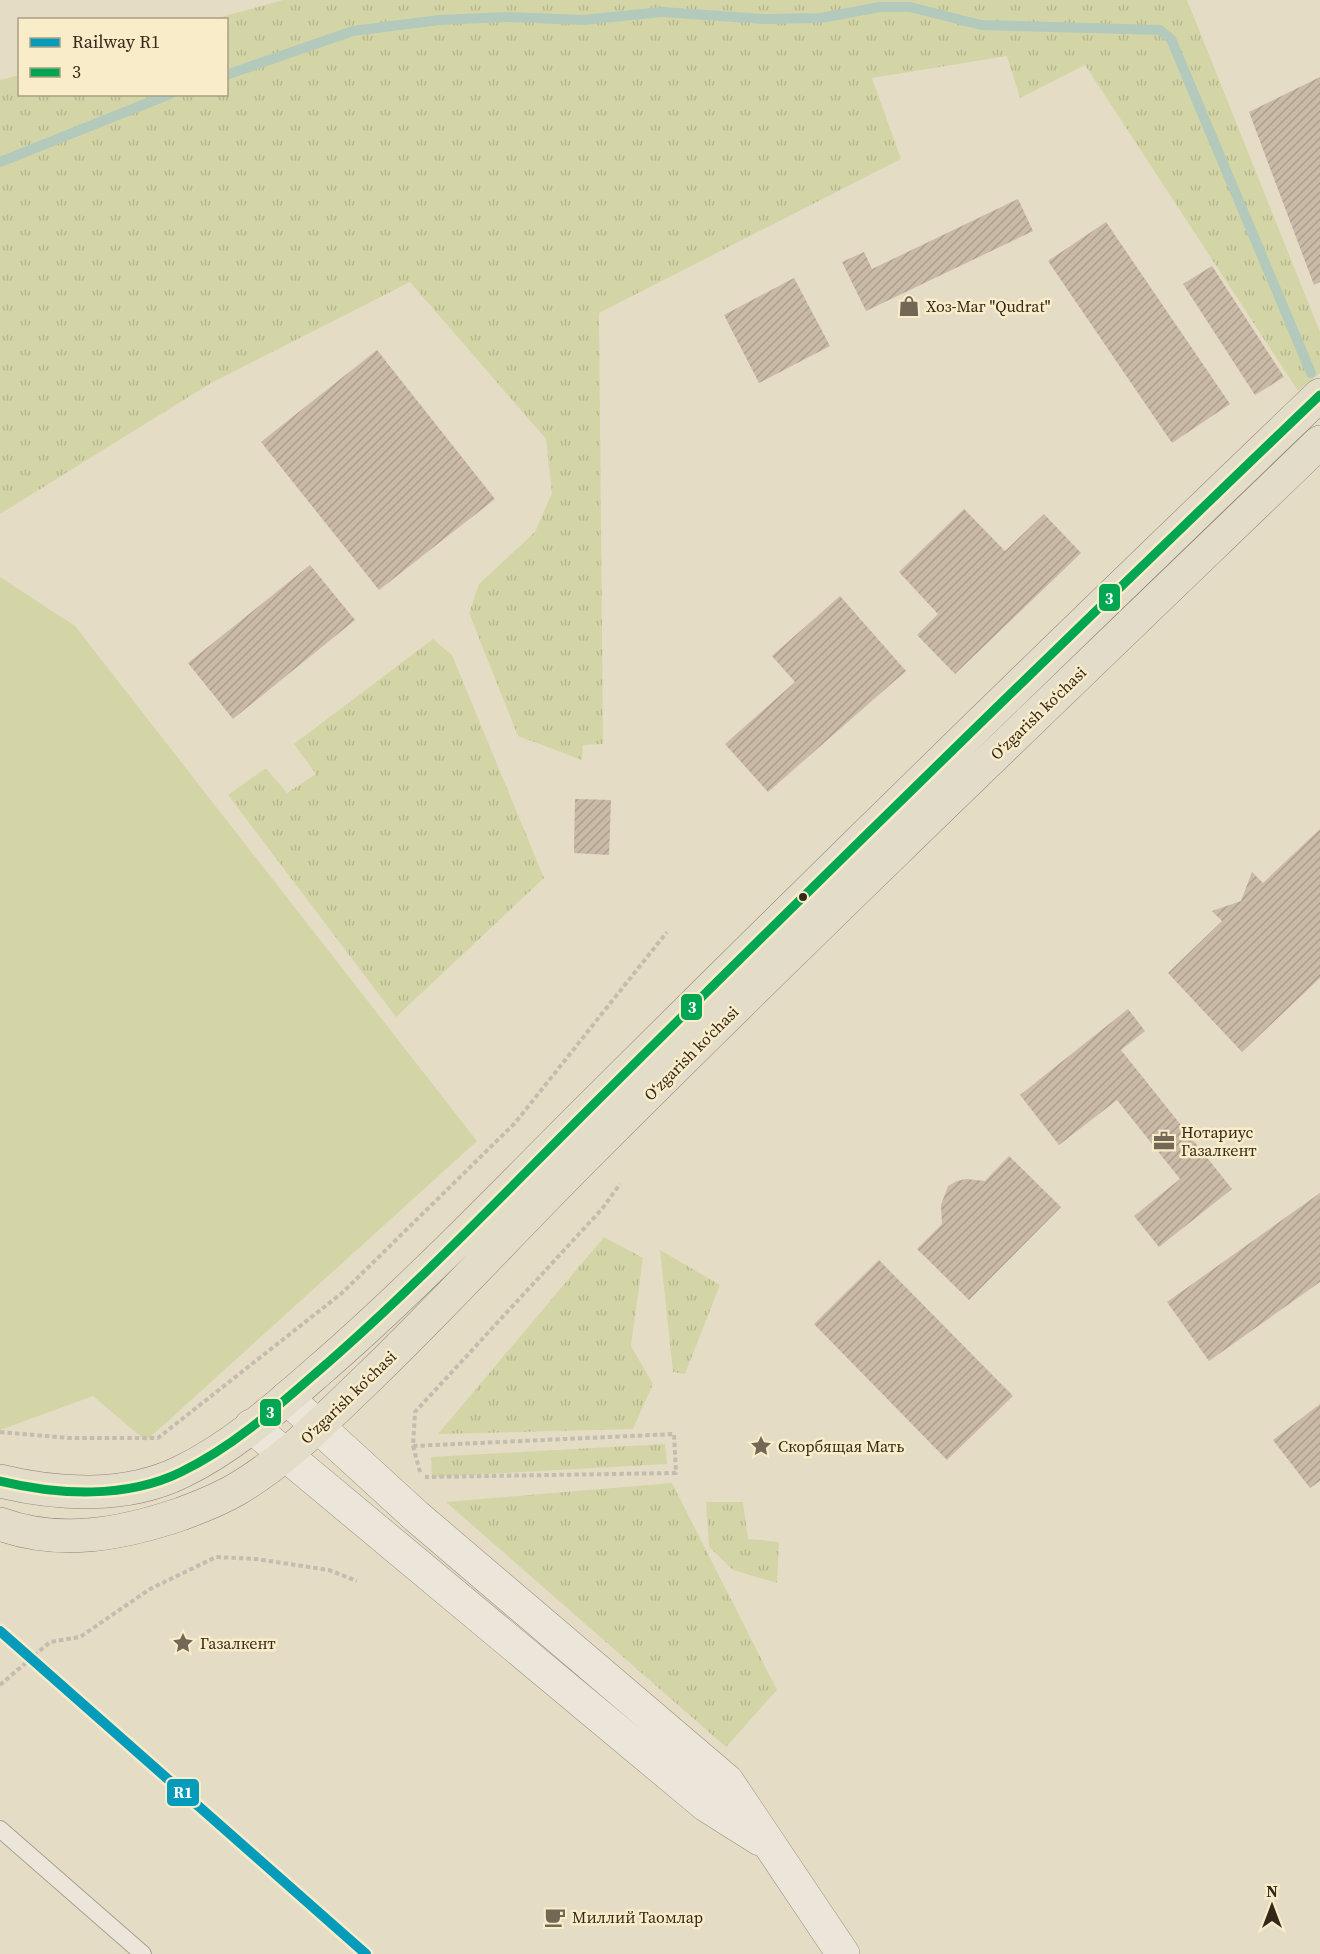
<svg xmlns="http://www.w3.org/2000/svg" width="1320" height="1954" font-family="'Source Serif 4',serif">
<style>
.grass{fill:url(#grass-tufts)}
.park{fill:#d4d5a6}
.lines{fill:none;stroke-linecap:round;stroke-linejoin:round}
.stream{stroke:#b3c9bb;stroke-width:10}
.building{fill:url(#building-hatch)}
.service-casing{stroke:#a8a090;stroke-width:18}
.secondary-casing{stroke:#988f80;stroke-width:34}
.primary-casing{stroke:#8e8576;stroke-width:34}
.path{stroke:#c3bdb0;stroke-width:4;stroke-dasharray:4.5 3;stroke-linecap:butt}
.service{stroke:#ebe6d9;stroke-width:16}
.secondary{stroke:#ebe6d9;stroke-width:33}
.primary{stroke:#e3dcc9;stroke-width:33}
.bus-1-casing{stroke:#f8ecc9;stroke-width:14}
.bus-1{stroke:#00a651;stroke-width:9}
.rail-1-casing{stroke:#f8ecc9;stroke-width:15}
.rail-1{stroke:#059cbc;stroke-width:10}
.bus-dot{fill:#362819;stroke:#f8ecc9;stroke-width:2}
.labels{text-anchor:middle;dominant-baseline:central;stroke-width:5;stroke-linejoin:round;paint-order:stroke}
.poi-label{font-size:16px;fill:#362819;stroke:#f8ecc9;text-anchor:start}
.street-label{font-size:16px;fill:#362819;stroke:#f8ecc9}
.line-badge{stroke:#f8ecc9;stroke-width:2}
.badge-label{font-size:16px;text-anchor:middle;font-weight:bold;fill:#fff}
</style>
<defs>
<pattern id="grass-tufts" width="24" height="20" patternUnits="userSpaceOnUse" patternTransform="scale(1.5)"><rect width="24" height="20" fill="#d4d5a6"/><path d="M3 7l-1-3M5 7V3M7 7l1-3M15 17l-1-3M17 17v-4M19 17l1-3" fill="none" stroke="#b7b78e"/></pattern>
<pattern id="building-hatch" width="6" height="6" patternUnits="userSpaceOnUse" patternTransform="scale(1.5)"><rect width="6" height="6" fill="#c9b9a6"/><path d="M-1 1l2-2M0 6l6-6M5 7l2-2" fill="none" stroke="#ad9f8e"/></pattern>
</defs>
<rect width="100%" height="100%" fill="#e5dcc5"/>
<path class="grass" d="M283,0h904l133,332v41l-22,18 -213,-326 -65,33 -13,-42 -135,22 29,81 -302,154 4,431 -20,1 -1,15 -64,-24 -49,-123 10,-29 56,-52 17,-39 -6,-54 -136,-157 -199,101 -211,131v-434l19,-5 1,19h206v-74l-12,-1z
M433,639l19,16 92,223 -148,139 -168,-222 38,-27 21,25 29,-19 -22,-30z
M604,1237l39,21 -12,88 22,38 -20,45 -195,5z
M660,1250l60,35 -35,89 -12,-2z
M665,1444l2,20 -235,13 -1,-20z
M672,1483l105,207 -51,57 -280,-245z
M706,1502h37l5,37 31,3 -2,41 -44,-13 -24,-23z"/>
<path class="park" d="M0,577l75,49 402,515 -331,300 -53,-45 -93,34z"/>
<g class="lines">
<path class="stream" d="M226,75l127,-44 86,-11 69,-3 75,3 79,-8 102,7 57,-1 59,-11h30l71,18 179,5 11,9 140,334
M0,162l170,-68"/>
</g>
<path class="building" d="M1320,77v205l-6,3 -65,-173z
M1018,199l15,32 -167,80 -24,-49 22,-10 8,17z
M1106,222l124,182 -58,39 -124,-182z
M1212,266l72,111 -29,18 -72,-111z
M794,278l36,68 -71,37 -35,-68z
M377,350l118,149 -116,91 -118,-148z
M964,509l41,42 39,-37 37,39 -126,121 -38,-39 21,-21 -39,-42z
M310,565l45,55 -122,99 -45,-56z
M840,596l66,75 -138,121 -43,-48 70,-62 -23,-26z
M575,799l36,1 -2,55 -35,-2z
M1320,829v149l-78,74 -74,-79 54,-52 -10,-10 29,-10 11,-29 11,11z
M1128,1009l17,22 -24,19 111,139 -73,58 -25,-31 46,-37 -63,-79 -58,45 -39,-50z
M1009,1156l52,51 -92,93 -52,-51 25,-25 -1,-19 7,-19 9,-5 9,-2 19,2z
M1320,1193v89l-111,79 -42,-59z
M879,1260l134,136 -66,64 -133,-136z
M1320,1404v77l-10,7 -37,-48z"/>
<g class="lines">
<defs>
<path id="service" d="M0,1829l143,125"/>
<path id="secondary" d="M287,1398l129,118 311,265 116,173
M251,1426l455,379 54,34"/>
<path id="primary" d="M0,1481c58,14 126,18 181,-9 50,-24 94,-63 135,-99 102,-88 195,-187 291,-282 235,-234 473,-466 713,-696
M0,1524c60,22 122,10 181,-10 19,-7 39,-15 56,-25 49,-29 87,-69 128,-108 76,-73 147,-151 222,-226 241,-241 488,-477 733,-713"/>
</defs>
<use href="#service" class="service-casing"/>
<use href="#secondary" class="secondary-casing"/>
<use href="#primary" class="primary-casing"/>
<path class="path" d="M0,1432l69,6h89l184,-145 173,-170 152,-191
M413,1446l261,-12 2,39 -251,4
M420,1472l-7,-26 2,-34 187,-203 18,-25
M0,1685l50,-43 30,-5 70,-48 66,-32 40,2 73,11 28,11"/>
<use href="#service" class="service"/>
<use href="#secondary" class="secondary"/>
<use href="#primary" class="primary"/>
<defs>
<path id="bus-1" d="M0,1481c58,14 126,18 181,-9 50,-24 94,-63 135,-99 102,-88 195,-187 291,-282 235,-234 473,-466 713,-696"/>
</defs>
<use href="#bus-1" class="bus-1-casing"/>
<use href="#bus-1" class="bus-1"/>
<defs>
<path id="rail-1" d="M0,1631l366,323"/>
</defs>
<use href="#rail-1" class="rail-1-casing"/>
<use href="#rail-1" class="rail-1"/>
</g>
<defs>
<symbol id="shop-bare" viewBox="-9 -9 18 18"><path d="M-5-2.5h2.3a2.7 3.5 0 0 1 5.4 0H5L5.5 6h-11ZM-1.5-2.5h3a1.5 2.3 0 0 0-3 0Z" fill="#736755" stroke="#f8ecc9" stroke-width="2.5" paint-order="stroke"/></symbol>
<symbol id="office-bare" viewBox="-9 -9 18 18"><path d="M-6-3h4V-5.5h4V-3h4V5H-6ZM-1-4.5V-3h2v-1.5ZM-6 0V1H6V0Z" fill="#736755" stroke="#f8ecc9" stroke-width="2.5" paint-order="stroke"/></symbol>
<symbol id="sight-bare" viewBox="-9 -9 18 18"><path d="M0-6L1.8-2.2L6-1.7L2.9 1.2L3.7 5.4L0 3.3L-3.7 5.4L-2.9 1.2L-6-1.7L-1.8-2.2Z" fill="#736755" stroke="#f8ecc9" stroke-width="2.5" paint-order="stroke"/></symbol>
<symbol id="cafe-bare" viewBox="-9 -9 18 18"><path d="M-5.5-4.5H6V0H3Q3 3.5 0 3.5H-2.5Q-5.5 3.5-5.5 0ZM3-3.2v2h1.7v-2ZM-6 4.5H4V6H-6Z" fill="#736755" stroke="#f8ecc9" stroke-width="2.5" paint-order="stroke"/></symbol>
</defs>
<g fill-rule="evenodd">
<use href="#shop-bare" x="894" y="291" width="30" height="30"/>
<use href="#office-bare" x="1149" y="1126" width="30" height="30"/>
<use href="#sight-bare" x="746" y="1431" width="30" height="30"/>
<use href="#sight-bare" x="168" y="1628" width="30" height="30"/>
<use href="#cafe-bare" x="540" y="1902" width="30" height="30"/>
</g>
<circle class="bus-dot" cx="803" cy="897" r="5"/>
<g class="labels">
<g class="poi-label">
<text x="926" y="306">Хоз-Маг "Qudrat"</text>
<text x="1181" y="1132">Нотариус<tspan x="1181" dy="18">Газалкент</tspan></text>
<text x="778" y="1446">Скорбящая Мать</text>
<text x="200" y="1643">Газалкент</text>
<text x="572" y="1917">Миллий Таомлар</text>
</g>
<g class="street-label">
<text transform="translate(1038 713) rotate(-44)">Oʻzgarish koʻchasi</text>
<text transform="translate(691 1053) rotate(-45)">Oʻzgarish koʻchasi</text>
<text transform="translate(348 1397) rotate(-44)">Oʻzgarish koʻchasi</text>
</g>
</g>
<g class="line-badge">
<rect x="1098" y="583" width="23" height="29" rx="6" fill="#00a651"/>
<rect x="680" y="993" width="23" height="28" rx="6" fill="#00a651"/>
<rect x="259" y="1398" width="23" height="29" rx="6" fill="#00a651"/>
<rect x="166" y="1778" width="34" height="29" rx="6" fill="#059cbc"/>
</g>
<g class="badge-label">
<text x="1109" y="604">3</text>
<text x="692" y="1013">3</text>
<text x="270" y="1418">3</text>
<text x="183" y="1798">R1</text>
</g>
<rect x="18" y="18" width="210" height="78" fill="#f8ecc9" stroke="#aa9e83" stroke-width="1.5"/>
<rect x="30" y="38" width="30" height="9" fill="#059cbc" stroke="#aa9e83" stroke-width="1.5"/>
<text x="72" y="48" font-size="18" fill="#362819">Railway R1</text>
<rect x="30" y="68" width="30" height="9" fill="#00a651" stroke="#aa9e83" stroke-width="1.5"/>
<text x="72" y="78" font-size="18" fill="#362819">3</text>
<g transform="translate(1272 1906)" stroke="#f8ecc9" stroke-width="4.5" paint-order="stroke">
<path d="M0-4.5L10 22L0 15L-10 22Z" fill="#362819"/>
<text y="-9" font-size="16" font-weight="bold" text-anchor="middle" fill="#362819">N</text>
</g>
</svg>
